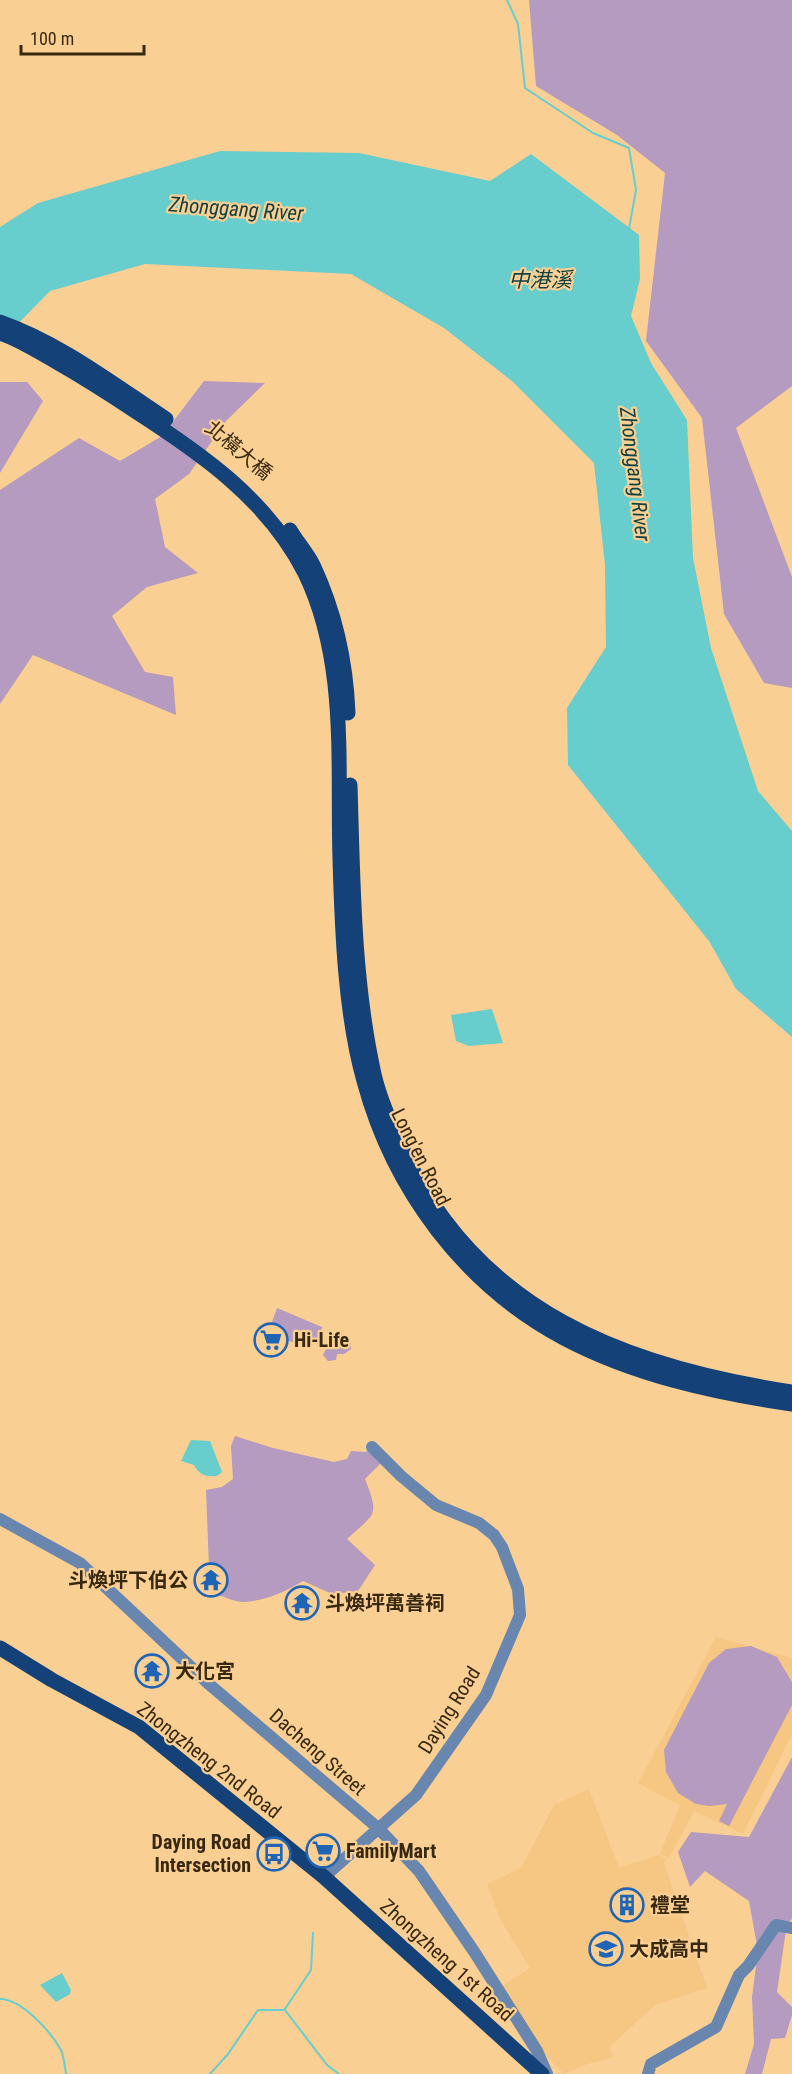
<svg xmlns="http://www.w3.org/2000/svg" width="792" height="2074" font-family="'Roboto Condensed','Noto Sans TC',sans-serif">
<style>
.built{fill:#f6c683}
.green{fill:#b49bbf}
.water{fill:#67cdcd}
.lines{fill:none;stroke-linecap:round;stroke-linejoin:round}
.stream{stroke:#67cdcd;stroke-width:2}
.minor{stroke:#6886ae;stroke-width:12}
.major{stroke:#134178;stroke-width:15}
.labels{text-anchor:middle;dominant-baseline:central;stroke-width:4.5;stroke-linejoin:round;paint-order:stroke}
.street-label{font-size:20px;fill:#38280f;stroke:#facf93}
.poi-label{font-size:20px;font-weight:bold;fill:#38280f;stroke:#facf93;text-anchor:start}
.water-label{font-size:21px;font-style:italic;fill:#124141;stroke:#facf93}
</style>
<rect width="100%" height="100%" fill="#facf93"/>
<path class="built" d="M716,1637l76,21v76l-49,100 -49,-23 -25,47 -9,-4 20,-49 -42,-22z
M589,1789l30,79 40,-13 8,4 -3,4 43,125 -52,17 -46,42 5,10 -30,8 -20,9 -17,-17 -46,-70 29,-19 -30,-49 -13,-35 34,-16 33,-63z"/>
<path class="green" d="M529,0h263v386l-56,42 56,149v111l-28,-5 -40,-69 -22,-196 -56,-77 19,-168 -48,-38 -81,-49z
M204,381l61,2 -39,38 -37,53 -34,25 10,48 33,26 -51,14 -35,29 33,56 28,5 3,38 -143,-60 -33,49v-214l79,-52 41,23 42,-25z
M0,382h27l16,19 -43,72z
M277,1308l45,19 -3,17 -14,-2 -7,-6 -6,6 -14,-5 4,-11 -10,-4z
M340,1333l10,4 1,12 -7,5h-7l-1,6 -8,1 -5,-6 9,-18z
M235,1436l38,12 61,14 13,-3 4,-8 14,1 6,-3 11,13 -17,17c15,38 10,34 -18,60l28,26 -17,26 -26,3 -29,-13c-18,11 -38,20 -60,21 -7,0 -16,-4 -24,-7l-10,-28 -3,-77 16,-3 11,-8 -2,-33z
M751,1646l26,11 15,25v23l-63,121 -10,-5 8,-17 -17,2 -14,-2 -18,-11 -12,-21 -2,-22 45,-87 17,-14z
M792,1757v162l-5,4 -10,69 15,15v8l-7,23 -14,1 -9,35h-17l9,-30 -2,-47 6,-46 -9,-50 -44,-30 -15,16 -12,-35 13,-20 58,5z"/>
<path class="water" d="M220,151l139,2 131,28 41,-27 108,81 1,44 -9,37 20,47 36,57 6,138 18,90 47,143 34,40v206l-56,-48 -27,-48 -141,-176 -1,-57 39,-61 -1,-82 -11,-102 -82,-82 -68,-53 -93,-54 -206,-10 -95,27 -50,51v-115l38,-24z
M492,1009l11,34 -34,3 -13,-5 -5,-26z
M191,1440l19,1 12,31 -5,4c-11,1 -18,-1 -23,-11l-13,-4z
M62,1973l9,17 -1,4 -14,8 -16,-17z"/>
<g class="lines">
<path class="stream" d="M507,0l11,24 7,64 68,45 36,15 7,42 -7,39
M0,1999c22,0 51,33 61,51 3,7 4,17 5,24
M285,2009l26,-39 2,-37
M210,2074l18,-20 30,-44h27l42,55 12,9"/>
<path class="minor" d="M0,1519l80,44 130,122 168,143 41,43 56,82 62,98 10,23
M324,1877l92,-82 70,-100 34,-80 -2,-26 -16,-42 -8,-12 -15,-12 -43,-18 -35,-29 -29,-29
M648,2074l3,-10 65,-37 23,-52 9,-9 28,-41 16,3"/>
<path class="major" d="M0,322c60,21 113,62 166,97
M0,333c19,6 35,17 53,27 28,16 55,33 82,51 67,43 133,89 170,162 43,89 32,191 35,286 2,69 5,155 24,222 29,108 100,204 200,257 70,37 151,55 228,66
M290,530c7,12 17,23 23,35 22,47 33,97 35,148
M350,785c3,97 3,194 24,289 6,26 18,52 29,76 75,162 223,217 389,242
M0,1648l52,32 87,47 185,150 218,197"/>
</g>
<defs>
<symbol id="supermarket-ring" viewBox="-11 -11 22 22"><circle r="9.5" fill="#facf93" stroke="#2064b5" stroke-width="1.5"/><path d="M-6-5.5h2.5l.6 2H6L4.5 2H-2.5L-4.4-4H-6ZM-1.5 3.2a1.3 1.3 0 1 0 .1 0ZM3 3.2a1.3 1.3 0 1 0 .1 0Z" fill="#2064b5"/></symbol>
<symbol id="temple-ring" viewBox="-11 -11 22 22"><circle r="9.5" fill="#facf93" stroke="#2064b5" stroke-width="1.5"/><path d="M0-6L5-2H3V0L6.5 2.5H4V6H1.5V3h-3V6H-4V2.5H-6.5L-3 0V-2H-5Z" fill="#2064b5"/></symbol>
<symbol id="bus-ring" viewBox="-11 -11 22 22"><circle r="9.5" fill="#facf93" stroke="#2064b5" stroke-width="1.5"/><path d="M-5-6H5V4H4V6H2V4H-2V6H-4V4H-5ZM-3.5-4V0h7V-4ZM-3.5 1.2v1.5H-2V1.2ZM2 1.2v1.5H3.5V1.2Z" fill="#2064b5"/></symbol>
<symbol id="building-ring" viewBox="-11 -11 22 22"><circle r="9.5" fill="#facf93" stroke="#2064b5" stroke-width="1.5"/><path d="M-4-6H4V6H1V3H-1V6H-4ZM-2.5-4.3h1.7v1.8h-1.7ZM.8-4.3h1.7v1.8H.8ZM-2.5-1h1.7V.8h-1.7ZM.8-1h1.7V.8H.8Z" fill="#2064b5"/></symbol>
<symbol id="school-ring" viewBox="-11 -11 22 22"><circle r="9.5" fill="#facf93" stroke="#2064b5" stroke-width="1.5"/><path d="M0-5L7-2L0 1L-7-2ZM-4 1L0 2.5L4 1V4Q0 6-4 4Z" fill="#2064b5"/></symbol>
</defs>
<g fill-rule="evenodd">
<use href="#supermarket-ring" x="252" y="1321" width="38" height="38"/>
<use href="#temple-ring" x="192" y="1561" width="38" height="38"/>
<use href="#temple-ring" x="283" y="1584" width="38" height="38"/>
<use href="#temple-ring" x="133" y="1652" width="38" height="38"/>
<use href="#supermarket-ring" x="304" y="1832" width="38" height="38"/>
<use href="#bus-ring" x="255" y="1835" width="38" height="38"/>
<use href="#building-ring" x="608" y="1886" width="38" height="38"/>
<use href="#school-ring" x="587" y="1930" width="38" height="38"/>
</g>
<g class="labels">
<g class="street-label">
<text transform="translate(239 450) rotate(40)">北橫大橋</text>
<text transform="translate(421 1157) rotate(63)">Long'en Road</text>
<text transform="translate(449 1710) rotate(-58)">Daying Road</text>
<text transform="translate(318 1752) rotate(41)">Dacheng Street</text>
<text transform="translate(209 1760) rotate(38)">Zhongzheng 2nd Road</text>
<text transform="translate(447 1960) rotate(42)">Zhongzheng 1st Road</text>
</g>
<g class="poi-label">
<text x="294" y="1340">Hi-Life</text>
<text x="188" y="1580" text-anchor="end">斗煥坪下伯公</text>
<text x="325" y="1603">斗煥坪萬善祠</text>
<text x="175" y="1671">大化宮</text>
<text x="251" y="1842" text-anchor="end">Daying Road<tspan x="251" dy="23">Intersection</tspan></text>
<text x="346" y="1851">FamilyMart</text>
<text x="650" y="1905">禮堂</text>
<text x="629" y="1949">大成高中</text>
</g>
<g class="water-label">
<text transform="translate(236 209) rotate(4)">Zhonggang River</text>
<text x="540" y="280">中港溪</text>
<text transform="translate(635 474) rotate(83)">Zhonggang River</text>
</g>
</g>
<path d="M21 45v9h123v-9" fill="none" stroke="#38280f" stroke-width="3"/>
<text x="30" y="45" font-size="18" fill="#38280f" stroke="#facf93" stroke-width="4.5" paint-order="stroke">100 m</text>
</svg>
